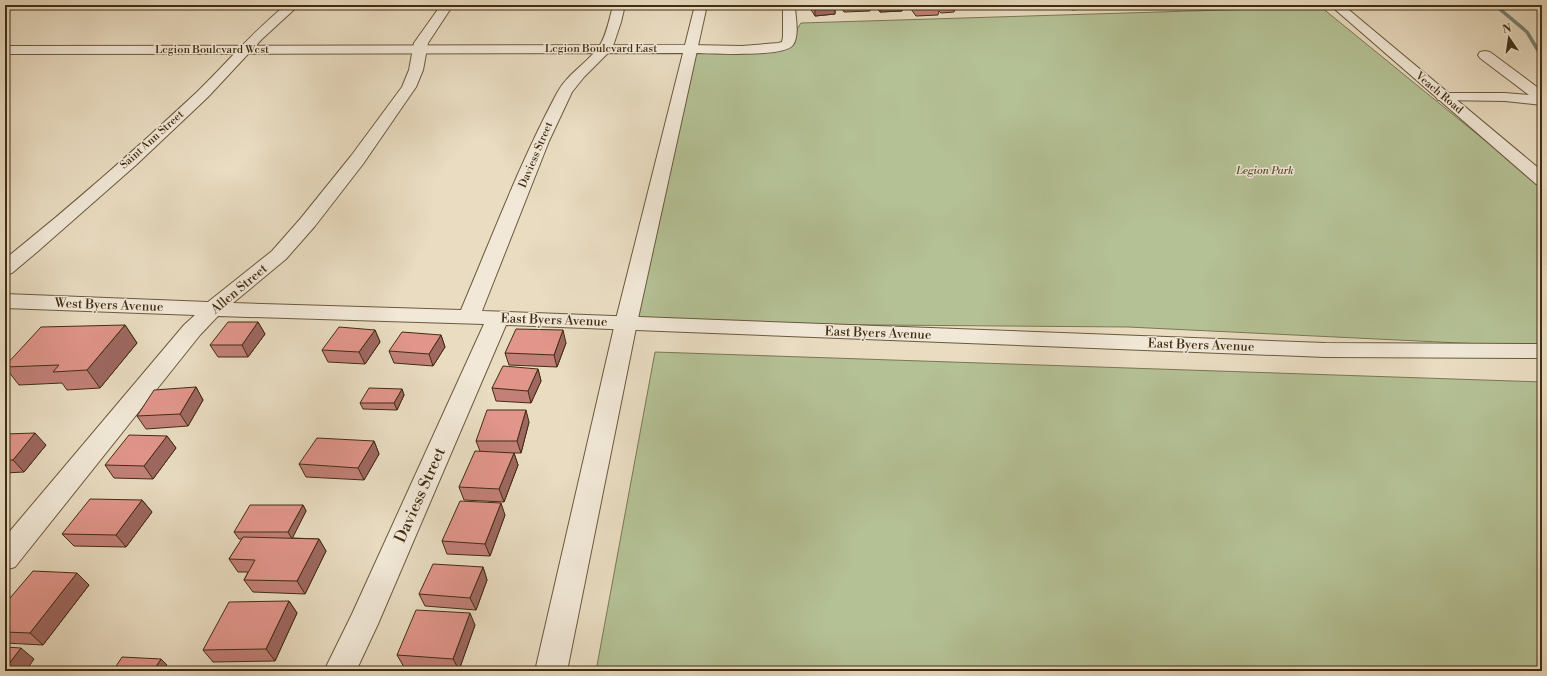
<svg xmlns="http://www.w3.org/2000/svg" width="1547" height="676" font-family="'Libre Bodoni',serif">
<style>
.green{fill:#b4c195;stroke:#7a7754}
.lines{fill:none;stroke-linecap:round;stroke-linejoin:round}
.stream{stroke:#758276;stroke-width:3.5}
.minor-casing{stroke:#6b593e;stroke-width:2}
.tertiary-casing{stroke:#6b593e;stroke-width:2}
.minor{fill:#f1e8d7;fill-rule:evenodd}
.tertiary{fill:#f1e8d7;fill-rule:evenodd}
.wall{fill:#c28078;stroke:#412d12}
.shaded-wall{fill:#9e6861;stroke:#412d12}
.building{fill:#e1958b;stroke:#412d12}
.labels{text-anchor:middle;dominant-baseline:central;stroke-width:3;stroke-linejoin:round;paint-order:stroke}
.far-street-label{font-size:11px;fill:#412d12;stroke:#f1e8d7}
.far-park-label{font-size:11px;font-style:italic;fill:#584b2c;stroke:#f1e8d7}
.street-label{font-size:13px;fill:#412d12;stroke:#f1e8d7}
.near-street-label{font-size:16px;fill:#412d12;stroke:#f1e8d7}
</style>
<rect width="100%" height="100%" fill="#e9dcc1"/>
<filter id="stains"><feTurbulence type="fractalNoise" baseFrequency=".005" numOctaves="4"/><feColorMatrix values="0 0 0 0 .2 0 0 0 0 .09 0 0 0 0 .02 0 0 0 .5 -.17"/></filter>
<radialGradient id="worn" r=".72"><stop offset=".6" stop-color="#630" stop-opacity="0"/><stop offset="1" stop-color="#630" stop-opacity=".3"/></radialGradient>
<path class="green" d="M1321,7l221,180v160l-414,-20 -502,-4 64,-274 96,-3 15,-23z
M655,352l887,30v289h-946z"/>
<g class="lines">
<path class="stream" d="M1495,5l32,27 15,25"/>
<defs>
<path id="minor" d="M286,5h13l-37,34 -54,58 -72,68 -99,87 -25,21 -7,2v-16c66,-53 130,-109 192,-167 30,-29 56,-61 89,-87z
M441,5h12l-25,38 -5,27 -7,17 -53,77 -48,62 -29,33 -53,44 228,7c31,-73 59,-148 96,-217 10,-19 29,-29 41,-45 8,-10 12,-31 15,-43h12l-4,17 -9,27 -28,28 -12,15 -23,49 -67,170 843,32 217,1v14l-217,-1 -819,-32 -128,299 -22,47h-32l28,-57 132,-290 -266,-8 -18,19 -185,232 -10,3v-33l179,-212 11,-10 -190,-7v-14l203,8 64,-51 29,-33 50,-62 51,-69 7,-17 5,-27z
M783,5h12c0,12 5,29 -2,40 -9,13 -85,8 -103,8l-5,-1 -2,-3 2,-3 5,-1 52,1 36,-3 4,-1 1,-5z
M1485,51l5,1 47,35 5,6v12l-37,-4 -67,-1 -2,-3 2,-3 5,-1h62l24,2 -49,-37 -2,-3 2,-3z"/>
<path id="tertiary" d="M695,5h12l-70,318 -70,348h-32l80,-348 68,-270 -678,1v-8l680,-1z
M1330,5h13l199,166v14l-6,-1z"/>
</defs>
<use href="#minor" class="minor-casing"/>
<use href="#tertiary" class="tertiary-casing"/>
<use href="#minor" class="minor"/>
<use href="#tertiary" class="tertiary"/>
</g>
<path class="wall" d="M810,5h25v9l-20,2 -5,-8z
M842,5h29l-1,6 -26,1 -3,-5z
M876,5h27l-1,6 -22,1 -5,-6z
M908,5h58v3l-11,1 -1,3 -13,1 -2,-2 -1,4 -22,1z
M972,5h25v2h-23z
M1005,5h22l-21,1z
M1067,5h17l-1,4 -11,1z
M258,322l7,12 -17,23h-30l-8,-12z
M125,325l12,18 -37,45 -33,2 -5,-7 -43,2 -14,-18v-1z
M375,330l5,12 -15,22 -37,-2 -6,-12z
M441,335l4,12 -12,19 -39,-3 -5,-12z
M566,343l-9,24 -48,-2 -4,-12z
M538,369l3,12 -10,22 -35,-2 -4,-13z
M196,387l7,13 -15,26 -42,3 -9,-13z
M402,389l2,6 -7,15 -34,-1 -3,-6z
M529,422l-8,31h-7l4,12 -14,37 -40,-2 -5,-13 21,-36 -4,-10z
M5,434l41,11 -22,27 -19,1z
M167,436l9,12 -23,31 -39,-1 -9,-13z
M374,441l5,13 -15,26 -58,-3 -7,-13z
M142,500l10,12 -26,35 -52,-1 -12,-12z
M303,505l3,6 -14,27 27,1 7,12 -21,43 -52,-2 -9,-12 4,-8h-10l-9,-13 13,-20h-3l-5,-7z
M505,515l-15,41 -43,-2 -5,-13z
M483,567l4,13 -11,30 -51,-4 -6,-12z
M89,585l-46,60 -38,-2v-39z
M289,601l8,12 -22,48 -62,1 -10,-12z
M475,625l-16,45 -55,-3 -7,-12z"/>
<path class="shaded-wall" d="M835,5v9l-20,2v-9z
M881,5h22l-1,6 -22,1z
M258,322l7,12 -17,23 -6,-12z
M125,325l12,18 -37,45 -13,-18z
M375,330l5,12 -15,22 -6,-12z
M563,330l3,13 -9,24 -3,-12z
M441,335l4,12 -12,19 -4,-12z
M538,369l3,12 -10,22 -3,-12z
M196,387l7,13 -15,26 -8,-12z
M402,389l2,6 -7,15 -3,-7z
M526,410l3,12 -8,31 -4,-12z
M35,433l11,12 -22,27 -11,-12z
M167,436l9,12 -23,31 -9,-13z
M374,441l5,13 -15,26 -6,-12z
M514,453l4,12 -14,37 -5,-13z
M142,500l10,12 -26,35 -10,-12z
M501,503l4,12 -15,41 -5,-12z
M303,505l3,6 -14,28 -4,-7z
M319,539l7,12 -21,43 -8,-13z
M483,567l4,13 -11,30 -6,-12z
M77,573l12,12 -46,60 -13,-12z
M289,601l8,12 -22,48 -9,-12z
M470,613l5,12 -16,45 -6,-11z
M21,648l13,11 -8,12h-21v-2z
M161,659l6,6 -4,6h-10z"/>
<path class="building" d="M814,5h21l-20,2z
M915,5h24l1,1 -23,1z
M228,322h30l-16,23h-32z
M125,325l-38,45 -34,2 6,-7 -54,2v-1l36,-39z
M339,327l36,3 -16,22 -37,-2z
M516,329l47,1 -9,25 -49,-2z
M402,332l39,3 -12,19 -40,-3z
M503,366l35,3 -10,22 -36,-3z
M196,387l-16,27 -43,2 17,-26z
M369,388l33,1 -8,14h-34z
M487,410h39l-9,31h-41z
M35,433l-22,27h-8v-26z
M129,435l38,1 -23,30 -39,-1z
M317,438l57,3 -16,27 -59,-4z
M475,451l39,2 -15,36 -40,-2z
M90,499l52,1 -26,35 -54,-1z
M460,501l41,2 -16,41 -43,-3z
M250,505h53l-15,27h-54z
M243,537l76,2 -22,42 -53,-1 11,-20 -26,-1z
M433,564l50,3 -13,31 -51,-4z
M33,571l44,2 -47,60 -25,-1v-28z
M289,601l-23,48 -63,1 26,-48z
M416,610l54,3 -17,46 -56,-4z
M5,647l16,1 -16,21z
M122,657l39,2 -8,12h-40z
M251,669v2h-27z"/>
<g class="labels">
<g class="far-street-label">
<text x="601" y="49">Legion Boulevard East</text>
<text x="212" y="50">Legion Boulevard West</text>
<text transform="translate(1439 93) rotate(40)">Veach Road</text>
<text transform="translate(152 140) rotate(-42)">Saint Ann Street</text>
<text transform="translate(536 155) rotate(-67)">Daviess Street</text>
</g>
<g class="far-park-label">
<text x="1265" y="171">Legion Park</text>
</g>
<g class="street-label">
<text transform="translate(239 289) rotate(-40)">Allen Street</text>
<text transform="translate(109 305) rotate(2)">West Byers Avenue</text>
<text transform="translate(554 320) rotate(2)">East Byers Avenue</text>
<text transform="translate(878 333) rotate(2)">East Byers Avenue</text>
<text transform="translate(1201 345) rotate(2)">East Byers Avenue</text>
</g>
<g class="near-street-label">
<text transform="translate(420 495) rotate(-66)">Daviess Street</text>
</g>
</g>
<rect width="1547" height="676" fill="none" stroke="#e9dcc1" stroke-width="20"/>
<rect x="6" y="6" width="1535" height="664" fill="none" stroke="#412d12" stroke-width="2"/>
<rect x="10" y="10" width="1527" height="656" fill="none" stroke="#412d12"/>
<g transform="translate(1509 38) rotate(347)" stroke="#f1e8d7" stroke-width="3" paint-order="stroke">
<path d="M0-3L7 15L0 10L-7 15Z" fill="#412d12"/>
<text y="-6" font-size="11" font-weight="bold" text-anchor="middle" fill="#412d12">N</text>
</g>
<rect width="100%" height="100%" filter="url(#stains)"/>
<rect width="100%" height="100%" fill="url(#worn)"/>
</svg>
